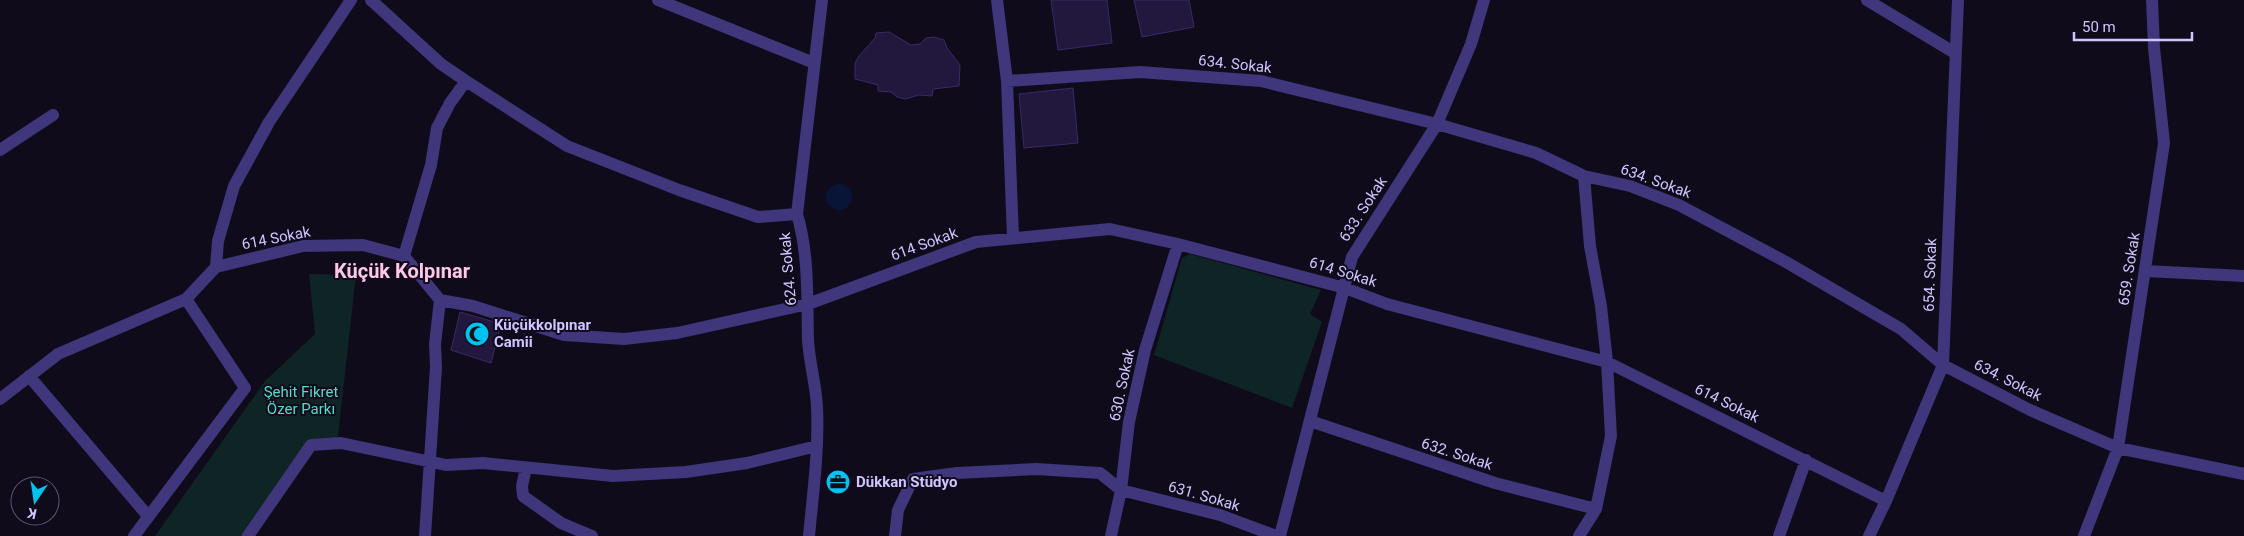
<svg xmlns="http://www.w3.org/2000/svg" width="2244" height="536" font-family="Roboto,sans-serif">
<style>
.green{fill:#0e2425}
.water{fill:#081537}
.building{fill:#22173c;stroke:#3b2968}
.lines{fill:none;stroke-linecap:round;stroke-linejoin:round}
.minor{stroke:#3f367b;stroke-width:12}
.labels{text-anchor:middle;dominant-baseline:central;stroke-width:4;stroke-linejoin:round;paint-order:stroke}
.street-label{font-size:15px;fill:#d1c5ff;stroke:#0f0b1b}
.poi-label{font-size:15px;font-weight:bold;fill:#d1c5ff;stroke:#0f0b1b;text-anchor:start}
.park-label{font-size:15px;fill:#53ddc8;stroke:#0f0b1b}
.district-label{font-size:20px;font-weight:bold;fill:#ffc7e6;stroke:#0f0b1b}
</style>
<rect width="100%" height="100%" fill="#0f0b1b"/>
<path class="green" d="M1190,254l131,36 -11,24 12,8 -30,86 -138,-53 28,-97z
M309,274l47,1 -19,170 -28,-6 -67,97h-87l110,-155 50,-47z"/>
<path class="water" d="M826 197a13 13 0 1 1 26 0a13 13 0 1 1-26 0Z"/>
<path class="building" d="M1051,0h56l5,43 -54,7z
M1134,0h55l5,27 -52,10z
M889,32l22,13 9,-1 6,-6 8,-1 10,3 3,8 13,17 -1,21 -26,3 -1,7 -13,-1 -14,4 -8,-2 -6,-5 -13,-1v-6l-23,-6v-16l4,-7 16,-18 1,-5z
M1073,88l5,55 -54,5 -5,-54z
M460,312l41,12 -10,39 -40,-13z"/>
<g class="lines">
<path class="minor" d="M371,0l70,64 25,17 -16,22 -13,25 -6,37 -27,91
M658,0l156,63
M997,0l10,81 6,157
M1867,0l88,53
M466,81l101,65 112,44 79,27 39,-3
M1007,81l133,-9 121,9 176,43 99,29 48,23 46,10 49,19 107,57 115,67 42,36 87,45 88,38 126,26
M0,150l53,-35
M216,267l2,-26 16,-55 35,-64 82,-122
M2146,271l98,5
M29,376l119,140
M0,399l58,-45 128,-55 30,-32 87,-21 60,-1 41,11 36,44 33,6 91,29 60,4 53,-6 131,-29 168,-62 134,-13 68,15 167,44 42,16 220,58 279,139
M1310,421l185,62 101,26
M526,468l-4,18 1,10 38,27 31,13
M134,536l111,-148 -59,-89
M248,536l63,-91 30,-2 105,22 37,-2 130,13 73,-4 61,-9 70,-17
M425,536l11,-169 -1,-23 5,-44
M809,536c4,-43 10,-86 8,-129 -1,-23 -8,-45 -9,-68 -1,-41 1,-85 -11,-125l25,-214
M895,536l3,-26 15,-31 44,-6 79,-4 64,4 21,17 99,25 56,21
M1111,536l10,-46 8,-68 16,-72 33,-106
M1280,536l72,-279 85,-133 34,-80 13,-44
M1579,536l17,-27 15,-73 -4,-74 -6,-56 -11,-60 -6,-70
M1779,536l27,-76
M1869,536l17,-35 57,-136 15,-365
M2084,536l34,-88 46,-305 -10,-95 -2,-48"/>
</g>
<defs>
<symbol id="mosque-disc" viewBox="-11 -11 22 22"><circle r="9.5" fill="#00c2f0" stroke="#0f0b1b"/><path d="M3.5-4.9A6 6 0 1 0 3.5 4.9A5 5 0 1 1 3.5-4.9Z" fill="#111"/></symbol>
<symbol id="office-disc" viewBox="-11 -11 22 22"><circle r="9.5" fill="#00c2f0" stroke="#0f0b1b"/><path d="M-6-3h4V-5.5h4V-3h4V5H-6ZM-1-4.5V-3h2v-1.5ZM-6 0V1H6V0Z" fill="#111"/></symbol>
</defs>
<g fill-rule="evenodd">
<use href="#mosque-disc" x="463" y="320" width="28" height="28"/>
<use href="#office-disc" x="824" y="468" width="28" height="28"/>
</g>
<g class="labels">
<g class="street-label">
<text transform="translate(1235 64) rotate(6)">634. Sokak</text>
<text transform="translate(1656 181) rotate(20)">634. Sokak</text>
<text transform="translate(1363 209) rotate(-57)">633. Sokak</text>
<text transform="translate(276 238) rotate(-11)">614 Sokak</text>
<text transform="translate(924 244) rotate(-20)">614 Sokak</text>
<text transform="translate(788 269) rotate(-95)">624. Sokak</text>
<text transform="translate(2129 269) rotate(-81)">659. Sokak</text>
<text transform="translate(1343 272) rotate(17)">614 Sokak</text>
<text transform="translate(1930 275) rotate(-88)">654. Sokak</text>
<text transform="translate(2008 380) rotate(27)">634. Sokak</text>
<text transform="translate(1122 385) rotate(-78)">630. Sokak</text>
<text transform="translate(1727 403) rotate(26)">614 Sokak</text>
<text transform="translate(1457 454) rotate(18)">632. Sokak</text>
<text transform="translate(1204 496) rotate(16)">631. Sokak</text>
</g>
<g class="poi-label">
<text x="494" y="325">Küçükkolpınar<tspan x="494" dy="17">Camii</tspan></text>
<text x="856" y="482">Dükkan Stüdyo</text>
</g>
<g class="park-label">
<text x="301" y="392">Şehit Fikret<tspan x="301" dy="17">Özer Parkı</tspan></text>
</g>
<g class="district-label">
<text x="402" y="271">Küçük Kolpınar</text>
</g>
</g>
<g transform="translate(35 501) rotate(193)"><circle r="24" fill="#0f0b1b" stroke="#5d5576"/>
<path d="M0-4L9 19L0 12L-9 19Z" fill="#00c2f0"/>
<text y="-8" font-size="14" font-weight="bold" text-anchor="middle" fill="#d1c5ff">K</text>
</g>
<path d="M2074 32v8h118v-8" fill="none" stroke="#d1c5ff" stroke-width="2.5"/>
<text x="2082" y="32" font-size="15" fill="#d1c5ff" stroke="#0f0b1b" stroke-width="4" paint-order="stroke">50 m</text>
</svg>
